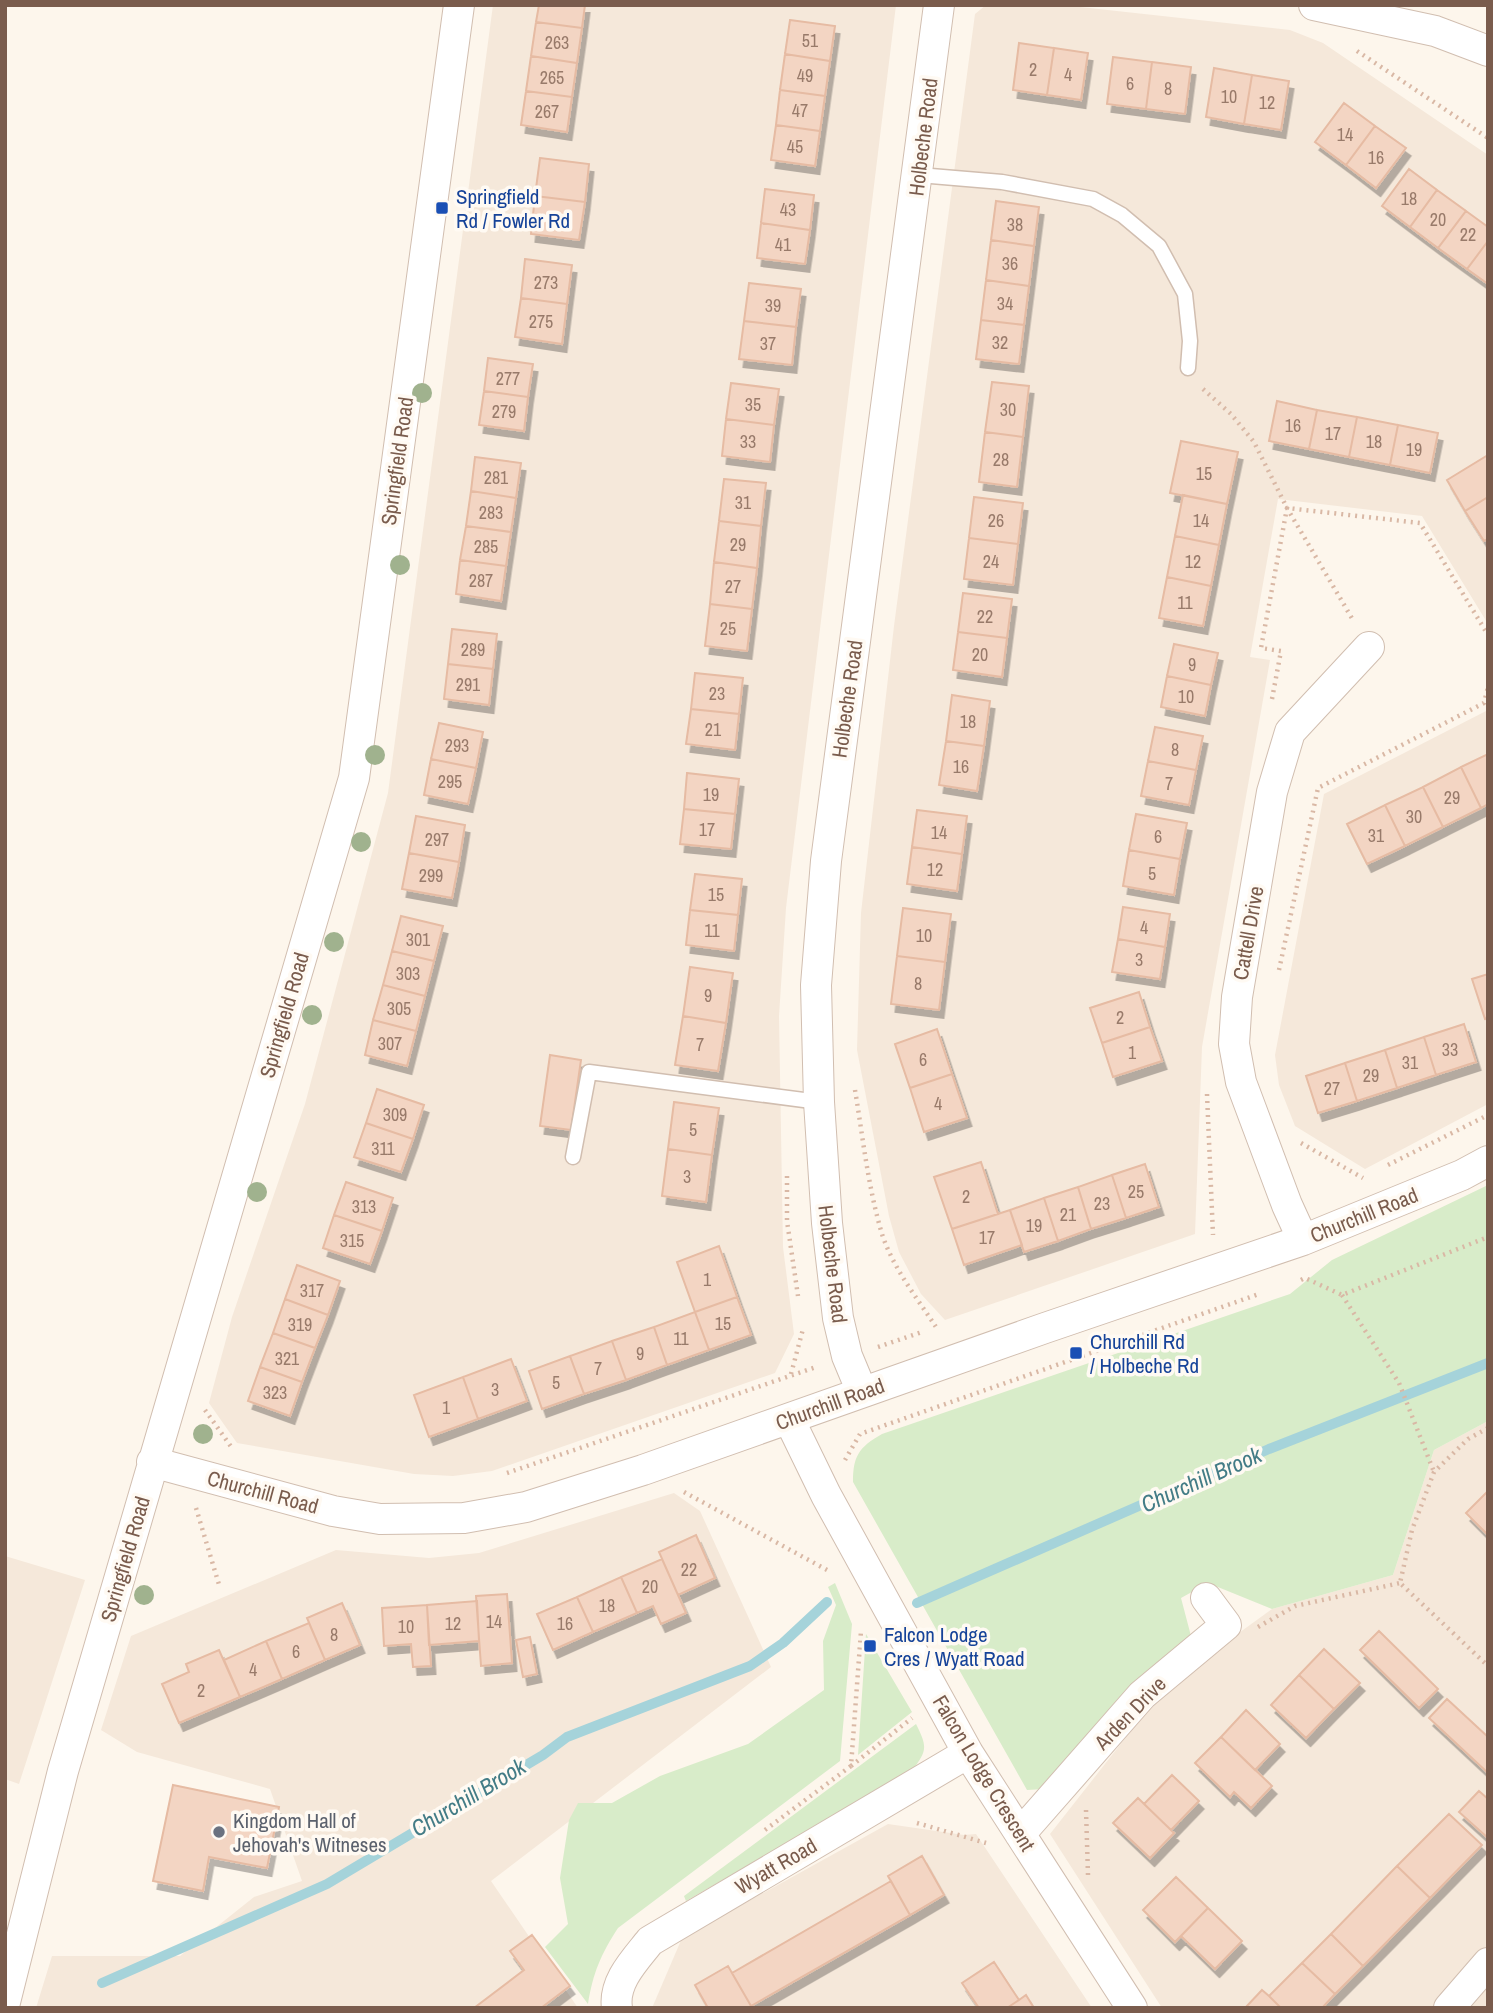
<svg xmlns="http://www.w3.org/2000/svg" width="1493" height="2013" font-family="'Archivo Narrow',sans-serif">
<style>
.residential{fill:#f5e8da}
.green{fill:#d8ecc9}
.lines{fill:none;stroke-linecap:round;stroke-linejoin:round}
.stream{stroke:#a5d3da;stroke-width:10}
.building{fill:#f3d5c3;stroke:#e6bba3;stroke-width:2;filter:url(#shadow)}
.service-casing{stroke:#d1beb0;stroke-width:17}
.minor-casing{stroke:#d1beb0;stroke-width:32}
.path{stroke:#d9b8a5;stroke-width:4.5;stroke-dasharray:2 5;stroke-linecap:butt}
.service{stroke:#fff;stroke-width:14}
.minor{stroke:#fff;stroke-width:30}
.tree{fill:#a0b28e}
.transit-dot{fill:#1a4fb4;stroke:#fffaf3;stroke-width:2.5}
.worship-dot{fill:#6b7280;stroke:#fffaf3;stroke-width:2.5}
.labels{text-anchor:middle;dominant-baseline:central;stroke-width:7;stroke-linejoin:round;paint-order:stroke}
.number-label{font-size:18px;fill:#987a6a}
.street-label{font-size:21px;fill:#7a5c4d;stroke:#fffaf3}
.transit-label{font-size:21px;fill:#164399;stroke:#fffaf3;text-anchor:start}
.worship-label{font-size:21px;fill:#5b616d;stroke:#fffaf3;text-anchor:start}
.water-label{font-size:23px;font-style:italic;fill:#437c86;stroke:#fffaf3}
</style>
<defs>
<filter id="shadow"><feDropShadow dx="4.5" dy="8" stdDeviation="0" flood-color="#0004"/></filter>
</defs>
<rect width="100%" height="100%" fill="#fdf6ec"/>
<path class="residential" d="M493,5h403l-110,903 -7,108 4,231 11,87 -19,39 -283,98 -39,5 -39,-2 -177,-31 -28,-40 23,-86 73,-213 83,-311z
M986,5h76l228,25 33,13 165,112v469l-66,-108 -144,-17 -28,158 20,3 -68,387 -7,187 -250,86 -24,-26 -22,-42 -10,-36 -32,-166 4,-137 33,-287 81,-612z
M1488,710v394l-123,65 -70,-43 -16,-41 -4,-30 49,-261z
M1488,1421v587h-326l-112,-174 117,-149 105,-76 121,-34 41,-125z
M674,1493l26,18 71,156 -280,214 87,127h-542l16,-52h128l74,-59 48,-16 -32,-92 -133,-37 -36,-22 30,-94 205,-86 93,8 50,-5z
M5,1556l80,24 -66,204 -14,-5z
M888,1824l76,11 12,-1 116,174h-440l30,-70z"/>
<path class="green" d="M1488,1185v236l-54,29 -41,125 -121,34 -64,-26 -27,15 10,38 -75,65 -72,88 -17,1 -174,-308c0,-26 6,-35 29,-48l408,-140 42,-34z
M835,1583l17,41 -12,137 -222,167c-17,26 -25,45 -30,76l-43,-57 23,-23 -8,-46 9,-58 9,-17h34l48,-27 88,-32 76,-54 -1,-49 13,-36 -8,-18z
M866,1634l46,78 -54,43z
M916,1724c12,24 11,27 -5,48l-225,129 -2,-5z"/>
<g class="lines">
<path class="stream" d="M917,1603l352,-154 219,-86
M102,1983l225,-99 216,-129 24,-18 183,-71 33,-23 44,-41"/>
</g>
<path class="building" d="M539,5h46l-3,23 -46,-6z
M790,20l45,6 -5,35 -45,-7z
M536,22l46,6 -5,35 -46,-7z
M1019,43l35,5 -7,47 -34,-5z
M1054,48l34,5 -7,47 -34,-5z
M785,54l45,7 -5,35 -45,-6z
M531,56l46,7 -5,34 -46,-6z
M1113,57l39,5 -6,47 -39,-5z
M1152,62l39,5 -6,47 -39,-5z
M1214,68l38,7 -8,49 -38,-7z
M1252,75l37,6 -8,49 -37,-6z
M780,90l45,6 -5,35 -44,-6z
M526,91l46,6 -5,35 -46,-7z
M1344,103l31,23 -29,39 -31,-23z
M776,125l44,6 -5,35 -44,-6z
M1375,126l31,22 -30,40 -30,-23z
M540,158l49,6 -4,38 -50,-6z
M1409,169l28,21 -27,37 -28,-21z
M765,189l49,6 -4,35 -49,-7z
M1437,190l29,21 -28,37 -28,-21z
M535,196l50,6 -6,38 -48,-6z
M996,201l43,6 -5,39 -43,-6z
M1466,211l22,16v14l-21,28 -29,-21z
M761,223l49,7 -5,34 -48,-6z
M991,240l43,6 -5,40 -43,-6z
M1488,241v43l-21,-15z
M525,259l47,6 -5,39 -46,-6z
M986,280l43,6 -5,39 -43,-5z
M749,283l52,6 -5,38 -52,-6z
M521,298l46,6 -5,40 -47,-7z
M981,320l43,5 -5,39 -43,-5z
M744,321l52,6 -4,38 -53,-6z
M488,358l45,6 -5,33 -44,-6z
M992,382l37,4 -6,51 -38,-5z
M731,383l48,6 -5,36 -48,-6z
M484,391l44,6 -4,34 -45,-6z
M1277,401l40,9 -8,39 -40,-8z
M1317,410l40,7 -8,40 -40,-8z
M1357,417l41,8 -8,40 -41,-8z
M726,419l48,6 -4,37 -48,-6z
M1398,425l40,8 -8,40 -40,-8z
M985,432l38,5 -6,50 -38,-5z
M1181,441l57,11 -11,52 -57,-11z
M1488,455v42l-23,14 -18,-31z
M475,457l46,6 -5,35 -45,-7z
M724,479l42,4 -5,43 -42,-5z
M471,491l45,7 -5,34 -45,-6z
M1183,495l44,9 -8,41 -44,-9z
M974,497l49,6 -5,41 -49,-6z
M1488,497v42l-4,2 -19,-30z
M719,521l42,5 -4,42 -43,-6z
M466,526l45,6 -5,34 -46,-6z
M1175,536l44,9 -8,41 -44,-9z
M969,538l49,6 -5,41 -49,-6z
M460,560l46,6 -5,35 -45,-7z
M714,562l43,6 -5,41 -42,-5z
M1167,577l44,9 -8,40 -44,-8z
M963,593l49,6 -5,39 -49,-6z
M710,604l42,5 -5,42 -42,-5z
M452,629l45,5 -4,35 -45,-5z
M958,632l49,6 -5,39 -49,-7z
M1174,644l44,9 -7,32 -44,-9z
M448,664l45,5 -4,36 -45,-6z
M695,673l48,5 -4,36 -48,-5z
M1167,676l44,9 -6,31 -44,-9z
M952,695l38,6 -6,45 -38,-5z
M691,709l48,5 -4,36 -49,-6z
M439,723l44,9 -7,36 -45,-9z
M1155,727l48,9 -7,34 -48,-9z
M946,741l38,5 -7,45 -38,-6z
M1488,754v50l-7,4 -20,-41z
M431,759l45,9 -8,36 -44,-9z
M1148,761l48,9 -7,35 -48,-9z
M1461,767l20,41 -38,19 -20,-40z
M687,773l52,6 -4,35 -51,-5z
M1423,787l20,40 -38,19 -20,-41z
M1385,805l20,41 -38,18 -20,-40z
M684,809l51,5 -4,35 -51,-5z
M917,810l50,6 -5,38 -50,-7z
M1136,814l51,9 -7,36 -51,-9z
M416,816l49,9 -6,37 -50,-9z
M912,847l50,7 -5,37 -50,-7z
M1129,850l51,9 -6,36 -51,-9z
M409,853l50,9 -7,36 -50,-9z
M695,874l47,5 -4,36 -48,-5z
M1123,907l47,7 -5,33 -47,-8z
M903,908l48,6 -6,48 -48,-6z
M690,910l48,5 -4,36 -48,-6z
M401,916l42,10 -9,35 -42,-10z
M1118,939l47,8 -5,32 -48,-7z
M392,951l42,10 -9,35 -42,-11z
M897,956l48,6 -6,48 -48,-6z
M690,967l43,6 -7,50 -43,-7z
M1488,974v44l-3,1 -13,-40z
M383,985l42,11 -9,35 -43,-11z
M1139,992l11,35 -48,16 -12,-35z
M683,1016l43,7 -8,48 -43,-6z
M373,1020l43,11 -9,35 -42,-11z
M1464,1024l12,38 -40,13 -12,-38z
M1150,1027l12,34 -49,16 -11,-34z
M937,1029l15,45 -42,14 -15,-44z
M1424,1037l12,38 -39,13 -12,-38z
M1385,1050l12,38 -40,13 -12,-38z
M550,1055l31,5 -10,70 -31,-4z
M1345,1063l12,38 -39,12 -12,-37z
M952,1074l15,44 -43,14 -14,-44z
M377,1089l47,16 -11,34 -47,-16z
M674,1102l45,6 -7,47 -44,-6z
M366,1123l47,16 -12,33 -47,-15z
M668,1149l44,6 -6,47 -44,-6z
M981,1162l17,52 -46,15 -18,-52z
M1145,1164l14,43 -33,11 -14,-43z
M1112,1175l14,43 -35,11 -13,-42z
M346,1182l47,16 -11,33 -48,-16z
M1078,1187l13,42 -33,12 -14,-43z
M1044,1198l14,43 -34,11 -14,-42z
M1010,1210l12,35 -58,20 -12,-36z
M334,1215l48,16 -12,33 -47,-16z
M719,1246l18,51 -42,15 -18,-50z
M297,1265l43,16 -12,34 -43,-16z
M737,1297l14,38 -42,15 -14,-38z
M285,1299l43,16 -13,33 -42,-15z
M695,1312l14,38 -42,15 -13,-38z
M654,1327l13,38 -41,15 -14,-39z
M273,1333l42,15 -13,34 -42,-15z
M612,1341l14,39 -42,14 -14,-38z
M570,1356l14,38 -42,15 -13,-38z
M511,1359l16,42 -49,18 -15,-42z
M260,1367l42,15 -12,34 -42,-15z
M463,1377l15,42 -49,18 -15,-42z
M1488,1491v40l-2,2 -20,-20z
M696,1535l19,43 -37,17 -19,-43z
M662,1559l24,54 -25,11 -8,-18 -16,7 -16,-36z
M621,1577l16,36 -44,19 -16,-35z
M507,1594l5,69 -31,3 -5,-70z
M577,1597l16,35 -40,18 -16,-36z
M477,1601l2,40 -50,4 -2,-40z
M342,1603l18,42 -35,15 -18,-42z
M427,1605l4,61 -18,1 -2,-23 -27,2 -2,-38z
M309,1623l16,37 -43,19 -16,-38z
M1379,1631l59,58 -19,19 -59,-58z
M530,1637l7,37 -14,3 -7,-37z
M266,1641l16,38 -42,18 -16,-37z
M1324,1649l36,34 -26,26 -35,-34z
M219,1650l21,47 -61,26 -17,-39 27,-12 -3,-8z
M1299,1675l35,34 -28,29 -35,-33z
M1447,1699l41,38v36l-59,-55z
M1246,1710l34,34 -25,26 -34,-33z
M1221,1737l51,49 -21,22 -17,-16 -4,5 -35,-34z
M1172,1775l27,26 -28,29 -27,-26z
M173,1785l106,22 -12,61 -58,-11 -6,34 -50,-10z
M1479,1791l9,8v39l-29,-26z
M1138,1798l36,35 -24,25 -37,-35z
M1449,1814l33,31 -52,53 -33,-32z
M922,1856l22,39 -34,20 -22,-39z
M1397,1866l33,32 -67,68 -32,-32z
M1176,1877l32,31 -33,34 -32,-32z
M891,1881l19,34 -159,91 -19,-33z
M1208,1908l34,33 -27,28 -34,-33z
M1331,1934l32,32 -28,28 -33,-31z
M532,1935l38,51 -29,22h-67l50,-38 -14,-19z
M994,1962l25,38 -12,8h-28l-17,-25z
M1302,1963l33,31 -13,14h-41l-12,-12z
M728,1966l23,40 -3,2h-40l-13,-23z
M1262,1990l7,6 12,12h-36z
M1026,1995l8,13h-27l12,-8z"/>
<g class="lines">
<defs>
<path id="service" d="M919,175l83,7 91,17 29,16 37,31 26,48 5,47 -2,27
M573,1157l16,-85 230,30"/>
<path id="minor" d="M1314,5l121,26 53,20
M1303,1240l-16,-35 -46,-123 -7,-38 3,-47 35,-205 18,-60 79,-85
M862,1392l-15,-36 -9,-38 -11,-95 -8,-121 -3,-117 10,-124 113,-856
M789,1419l37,76 142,258 164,255
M152,1462l181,49 47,8 84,-1 62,-11 117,-37 402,-142 258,-88 159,-65 26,-14
M1020,1834l122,-139 84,-70 -20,-27
M5,2002l58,-231 291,-993 105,-773
M617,2008c-4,-26 18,-48 33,-67l318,-188
M1449,2008l39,-45"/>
</defs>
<use href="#service" class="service-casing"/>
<use href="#minor" class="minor-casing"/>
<path class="path" d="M1357,51l131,87
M1203,389l28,25 23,28 33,66 66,112
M1272,699l9,-48 -20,-3 26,-140 133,15 68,112
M1279,970l39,-182 166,-85 4,-16
M855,1090c8,48 13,97 27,144 11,34 35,64 54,93
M1207,1094l6,141
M1301,1143l62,35
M1388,1165l100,-50
M787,1176v45l11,75
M1301,1280l4,-2 37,17 146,-58
M1342,1295l57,88 35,89
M878,1347l44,-15
M791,1374l12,-45
M205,1410l27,38
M1488,1428l-20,11 -34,33 -22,58 -12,53 88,83
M845,1460l15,-26 399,-140
M507,1473l309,-106
M684,1492l143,78
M196,1508l24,80
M1258,1627l37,-21 105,-23
M851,1766l61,-48
M1086,1810l2,65
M917,1823l69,20
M765,1830l86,-64 10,-135"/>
<use href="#service" class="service"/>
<use href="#minor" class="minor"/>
</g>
<g class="tree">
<circle cx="422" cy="393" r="10"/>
<circle cx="400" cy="565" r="10"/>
<circle cx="375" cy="755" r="10"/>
<circle cx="361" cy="842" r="10"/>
<circle cx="334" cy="942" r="10"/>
<circle cx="312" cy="1015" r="10"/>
<circle cx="257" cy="1192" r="10"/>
<circle cx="203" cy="1434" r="10"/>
<circle cx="144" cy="1595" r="10"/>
</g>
<g class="transit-dot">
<rect x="435" y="201" width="14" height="14" rx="3.5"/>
<rect x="1069" y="1346" width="14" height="14" rx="3.5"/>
<rect x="863" y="1639" width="14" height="14" rx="3.5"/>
</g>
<circle class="worship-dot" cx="219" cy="1832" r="7"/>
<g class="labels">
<g class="number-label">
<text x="810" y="40">51</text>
<text x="557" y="42">263</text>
<text x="1033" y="69">2</text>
<text x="1068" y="74">4</text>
<text x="805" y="75">49</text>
<text x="552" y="77">265</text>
<text x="1130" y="83">6</text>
<text x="1168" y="88">8</text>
<text x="1229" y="96">10</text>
<text x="1267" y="102">12</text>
<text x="800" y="110">47</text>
<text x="547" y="111">267</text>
<text x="1345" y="134">14</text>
<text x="795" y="146">45</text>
<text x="1376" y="157">16</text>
<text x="1409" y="198">18</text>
<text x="788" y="209">43</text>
<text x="1438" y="219">20</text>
<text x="1015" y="224">38</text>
<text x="1468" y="234">22</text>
<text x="783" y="244">41</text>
<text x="1010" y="263">36</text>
<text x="546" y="282">273</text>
<text x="1005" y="303">34</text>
<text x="773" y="305">39</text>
<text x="541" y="321">275</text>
<text x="1000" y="342">32</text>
<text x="768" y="343">37</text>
<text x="508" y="378">277</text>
<text x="753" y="404">35</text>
<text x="1008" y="409">30</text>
<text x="504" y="411">279</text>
<text x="1293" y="425">16</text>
<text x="1333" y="433">17</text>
<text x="748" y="441">33</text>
<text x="1374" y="441">18</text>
<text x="1414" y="449">19</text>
<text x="1001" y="459">28</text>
<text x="1204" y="473">15</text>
<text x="496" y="477">281</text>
<text x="743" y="502">31</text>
<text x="491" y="512">283</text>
<text x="996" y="520">26</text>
<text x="1201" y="520">14</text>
<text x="738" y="544">29</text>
<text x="486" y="546">285</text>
<text x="991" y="561">24</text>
<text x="1193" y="561">12</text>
<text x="481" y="580">287</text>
<text x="733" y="586">27</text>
<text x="1185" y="602">11</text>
<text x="985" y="616">22</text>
<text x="728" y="628">25</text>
<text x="473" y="649">289</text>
<text x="980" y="654">20</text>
<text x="1192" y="664">9</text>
<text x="468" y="684">291</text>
<text x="717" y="693">23</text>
<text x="1186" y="696">10</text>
<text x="968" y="721">18</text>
<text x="713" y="729">21</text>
<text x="457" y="745">293</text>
<text x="1175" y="749">8</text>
<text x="961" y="766">16</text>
<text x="450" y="781">295</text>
<text x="1169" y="783">7</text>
<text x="711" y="794">19</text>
<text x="1452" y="797">29</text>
<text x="1414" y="816">30</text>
<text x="707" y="829">17</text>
<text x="939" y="832">14</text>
<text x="1376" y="835">31</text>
<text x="1158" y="836">6</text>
<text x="437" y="839">297</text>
<text x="935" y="869">12</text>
<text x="1152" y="873">5</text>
<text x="431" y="875">299</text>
<text x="716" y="894">15</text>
<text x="1144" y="927">4</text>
<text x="712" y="930">11</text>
<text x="924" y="935">10</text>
<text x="418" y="939">301</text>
<text x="1139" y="959">3</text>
<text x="408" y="973">303</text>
<text x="918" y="983">8</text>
<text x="708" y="995">9</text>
<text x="399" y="1008">305</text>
<text x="1120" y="1017">2</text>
<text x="390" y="1043">307</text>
<text x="700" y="1044">7</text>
<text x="1450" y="1049">33</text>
<text x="1132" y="1052">1</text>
<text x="923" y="1059">6</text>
<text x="1410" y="1062">31</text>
<text x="1371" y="1075">29</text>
<text x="1332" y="1088">27</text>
<text x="938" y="1103">4</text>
<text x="395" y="1114">309</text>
<text x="693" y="1129">5</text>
<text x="383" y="1148">311</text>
<text x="687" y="1176">3</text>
<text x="1136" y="1191">25</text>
<text x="966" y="1196">2</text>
<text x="1102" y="1203">23</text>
<text x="364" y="1206">313</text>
<text x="1068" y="1214">21</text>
<text x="1034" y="1225">19</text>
<text x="987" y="1237">17</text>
<text x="352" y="1240">315</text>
<text x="707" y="1279">1</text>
<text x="312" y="1290">317</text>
<text x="723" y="1323">15</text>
<text x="300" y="1324">319</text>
<text x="681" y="1338">11</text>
<text x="640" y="1353">9</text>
<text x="287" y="1358">321</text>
<text x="598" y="1368">7</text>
<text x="556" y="1382">5</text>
<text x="495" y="1389">3</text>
<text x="275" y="1392">323</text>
<text x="446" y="1407">1</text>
<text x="689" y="1569">22</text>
<text x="650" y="1586">20</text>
<text x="607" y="1605">18</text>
<text x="494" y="1621">14</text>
<text x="453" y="1623">12</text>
<text x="565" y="1623">16</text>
<text x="406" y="1626">10</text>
<text x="334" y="1634">8</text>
<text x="296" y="1651">6</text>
<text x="253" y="1669">4</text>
<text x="201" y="1690">2</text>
</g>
<g class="street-label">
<text transform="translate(923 137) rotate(-83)">Holbeche Road</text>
<text transform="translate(397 461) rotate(-82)">Springfield Road</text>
<text transform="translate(847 699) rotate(-82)">Holbeche Road</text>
<text transform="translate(1248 933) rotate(-80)">Cattell Drive</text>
<text transform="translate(284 1015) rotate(-74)">Springfield Road</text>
<text transform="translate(1364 1215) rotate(-22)">Churchill Road</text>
<text transform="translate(833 1264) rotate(83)">Holbeche Road</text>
<text transform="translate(830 1404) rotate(-20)">Churchill Road</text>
<text transform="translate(263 1492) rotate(15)">Churchill Road</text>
<text transform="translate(125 1559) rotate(-74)">Springfield Road</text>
<text transform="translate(1130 1713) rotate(-46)">Arden Drive</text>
<text transform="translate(984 1773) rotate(59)">Falcon Lodge Crescent</text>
<text transform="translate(776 1866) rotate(-30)">Wyatt Road</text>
</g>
<g class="transit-label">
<text x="456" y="196">Springfield<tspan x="456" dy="24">Rd / Fowler Rd</tspan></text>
<text x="1090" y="1341">Churchill Rd<tspan x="1090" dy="24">/ Holbeche Rd</tspan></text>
<text x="884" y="1634">Falcon Lodge<tspan x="884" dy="24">Cres / Wyatt Road</tspan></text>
</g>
<g class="worship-label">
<text x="233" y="1820">Kingdom Hall of<tspan x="233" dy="24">Jehovah's Witneses</tspan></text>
</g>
<g class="water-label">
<text transform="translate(1201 1479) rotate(-24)">Churchill Brook</text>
<text transform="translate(468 1797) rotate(-31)">Churchill Brook</text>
</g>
</g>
<rect width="1493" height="2013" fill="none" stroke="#7a5c4d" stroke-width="14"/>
</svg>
